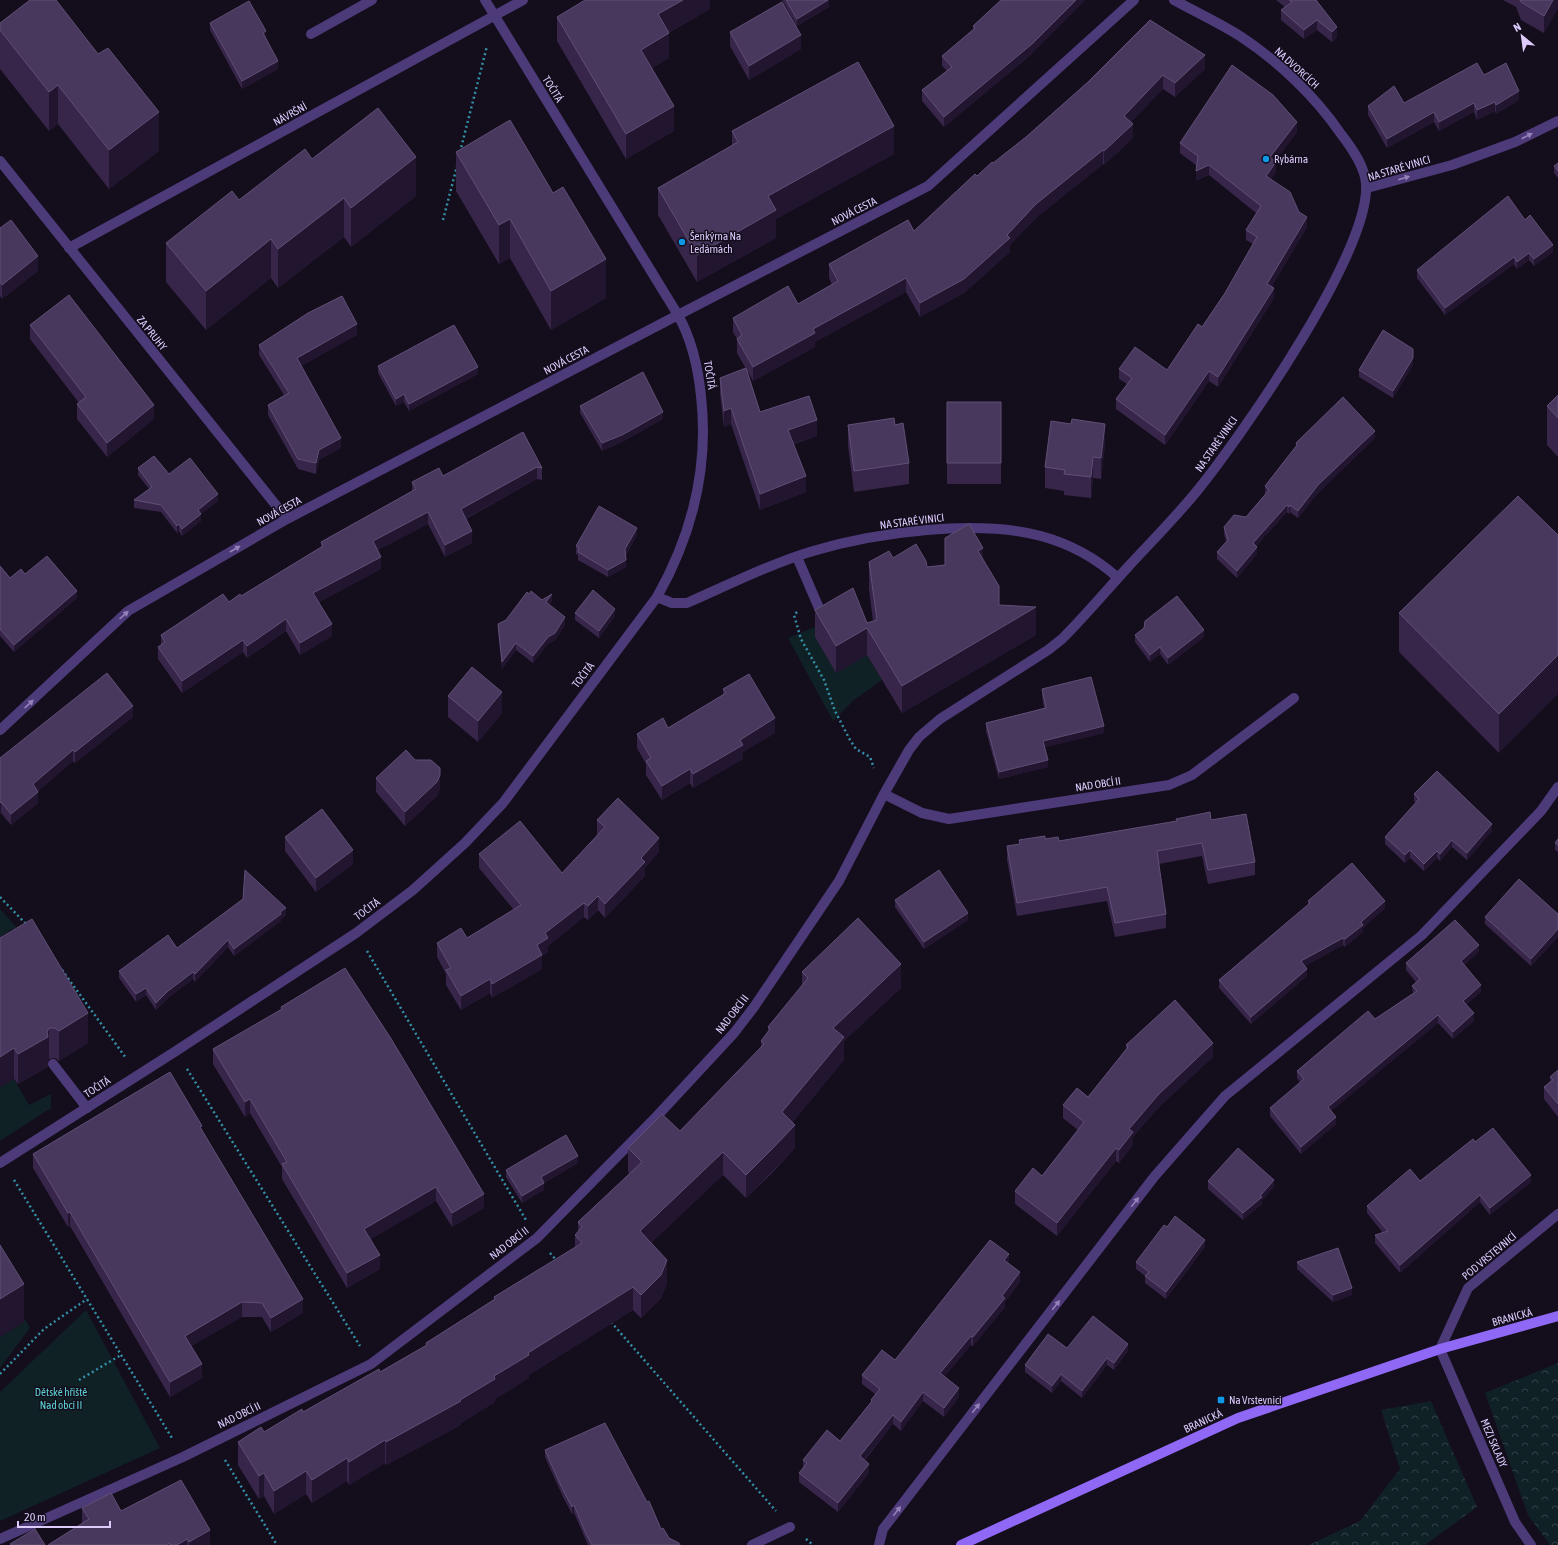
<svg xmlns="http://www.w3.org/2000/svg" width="1558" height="1545" font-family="'Asap Condensed',sans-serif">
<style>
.green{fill:#102126}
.forest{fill:url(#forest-crowns)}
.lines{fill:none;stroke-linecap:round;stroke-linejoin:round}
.path{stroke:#3490a7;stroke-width:2.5;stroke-dasharray:2 3;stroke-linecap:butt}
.lane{stroke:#4d3a79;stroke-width:10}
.street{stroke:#4d3a79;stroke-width:10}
.secondary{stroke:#9068f6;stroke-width:10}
.wall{fill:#372649}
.shaded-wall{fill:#21152f}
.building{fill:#48385d;stroke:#604f76}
.oneway{fill:#9582ba}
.poi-dot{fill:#0e98e5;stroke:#130d1c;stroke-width:1.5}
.labels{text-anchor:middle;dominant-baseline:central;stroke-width:3;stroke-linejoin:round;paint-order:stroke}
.street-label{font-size:11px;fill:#ddcbfc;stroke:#130d1c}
.poi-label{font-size:11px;fill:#ddcbfc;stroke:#130d1c;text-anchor:start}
.park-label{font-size:11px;fill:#5cd5d6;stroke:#130d1c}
</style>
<defs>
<pattern id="forest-crowns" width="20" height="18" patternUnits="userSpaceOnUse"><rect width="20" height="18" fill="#102126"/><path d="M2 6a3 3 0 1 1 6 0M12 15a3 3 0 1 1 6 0" fill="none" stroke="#324046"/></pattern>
</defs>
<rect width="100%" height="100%" fill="#130d1c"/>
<path class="green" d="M844,615l-29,22 21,36 31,-18 15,25 -28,20 -21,21 -45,-83z
M0,909l18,20 -18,11 16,-11h-4l-12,8z
M14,1079l15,26 22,-11v14l-51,33v-54z
M0,1277l30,51 -30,40v-31l24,-15z
M86,1310l74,138 -160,73v-129z"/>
<path class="forest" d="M1558,1363v182h-8l-22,-30 -43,-122z
M1431,1401l46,106 -52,38h-116l51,-24 40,-52 -19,-59z"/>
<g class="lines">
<path class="path" d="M460,152l27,-106
M443,220l14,-54
M797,612l-3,3 7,24 23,41 11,31 15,29 6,9 14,8 4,11
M0,897l27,28
M367,951l159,269
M62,970l64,88
M187,1069l173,277
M14,1180l158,258
M550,1253l7,8
M611,1322l165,189
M0,1374l44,-45 43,-30
M79,1380l42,-25
M225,1460l52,85
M806,1539l7,6"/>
<path class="lane" d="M311,34l61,-34
M53,1064l34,44
M752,1545l38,-18"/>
<path class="street" d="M0,161l287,358
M1367,188l85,-23 63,-23 43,-21
M69,248l454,-248
M797,557l25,58
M657,597l15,6h15c41,-18 83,-39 126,-52 64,-19 164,-32 228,-15 29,8 55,22 77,42
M0,730l128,-119 159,-92 391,-204 250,-129 206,-186
M884,794l38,19 27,6 220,-34 23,-10 102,-77
M0,1163l176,-112 180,-118 57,-43 52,-47 38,-40 154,-206c35,-62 52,-130 44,-201 -3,-30 -9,-56 -23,-81l-193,-315
M0,1539l183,-82 188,-93 166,-126 120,-122 77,-83 20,-26 85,-126 45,-87 25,-44 10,-13 21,-18 108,-69 14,-11c23,-23 43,-47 65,-71 23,-25 48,-50 70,-77 42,-52 183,-251 168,-314 -4,-16 -14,-30 -24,-43 -26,-38 -63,-73 -101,-98 -21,-13 -44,-24 -66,-36
M879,1545l4,-16 271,-352 71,-81 197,-161 119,-124 17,-24
M1531,1545l-16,-23 -75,-173 28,-61 90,-74"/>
<path class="secondary" d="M961,1545l277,-127 202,-69 118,-33"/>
</g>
<path class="wall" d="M710,0v9l-42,24 1,25 -17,10 22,63 -48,28 -69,-118v-24z
M782,0h47v7l-32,19z
M1276,0h40l21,37 -5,5 -15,-12 -13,9 -23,-19v-10l4,-3z
M1503,0h55v8l-14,25 -23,-13 -5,-13z
M0,23l159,128 -50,38 -51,-65 -9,7 -49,-62z
M210,23l56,15 12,31 -36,20 -32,-59z
M973,26l59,28 -88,73 -22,-26v-11l25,-19 -5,-5v-10l31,-26z
M730,32l71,17 -52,31 -19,-34z
M1205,69l-30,28 -12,-8 -32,33 2,16 -29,27 -1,-1 -67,54 -26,27v7l-46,41 -44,24 -14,-25 -91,50v5l-62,34 -6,-11 13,42 57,24 -23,8 12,48 -46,18 -29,-86 -7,3 -4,-33v-16l26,-9 -9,-16v-14l-4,-7v-14l65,-14 34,-19 -3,-7v-14l85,-33 63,-55 49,-39 62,-55z
M1484,75l35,25 -23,14 -1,-3 -18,9 -3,-8 -35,19 -5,-9 -47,26 -19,-33v-9l36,-3z
M732,131l162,23 -118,65v19l-79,44 -39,-67v-27l74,-43z
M1297,132l-22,29 1,11 -5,7 28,33 8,15 -35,59 2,12 -56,89 -9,-6 -44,64 -49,-36v-10l11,-15 -8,-5v-10l48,1 35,-43 23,-34 28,-49 -7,-4v-10l10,-17 -47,-38 -13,6 1,-15 -17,-13v-10z
M456,152l150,146 -55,32 -41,-72 -11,6 -43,-73z
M312,159l104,37 -65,51 -7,-10 -66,51 -7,-10 -65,52 -40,-48v-39z
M1558,163v15l-4,-5v-7z
M1525,220l28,32 -19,14 -5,-6 -12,9 -3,-5 -69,51 -28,-37v-8z
M0,228l38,43 -36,28 -2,-3z
M30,325l124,94 -47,38 -30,-38v-15l2,-1 -49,-64z
M357,335l-56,31 40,82 -22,12 -3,14 -18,-5 -30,-54v-10l16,-10 -25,-40v-10z
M1413,365l-20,33 -34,-21v-7z
M378,366l100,8 -69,37 -5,-9 -8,4 -18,-33z
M1558,395v62l-11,-12v-39z
M1001,402v82h-54v-21z
M580,406l83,13 -41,23 -20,9 -22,-38z
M848,425h47l14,38v21l-55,8 -6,-46z
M523,432l19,36v12l-5,-1 -71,40 6,24 -27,14 -17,-33 -50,26 3,19 -62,33 13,34 -32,19 -14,-24 -39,27 -4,-6 -61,41 -24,-34v-12l3,-1v-11l80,-39 80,-49v-5l91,-51v-9l31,-6z
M1375,438l-57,55 -20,25 -8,-6 -1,2 -2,-2 -31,34 1,8 -20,24 -20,-19v-7l9,-10 -2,-8v-7l22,-10 20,-23 -1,-1v-7l31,-39v-4z
M1105,445l-4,34 -8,-1 -2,20 -27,-3v-4l-19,-3v-21z
M138,468l31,6 49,27 -17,13v7l-19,15 -3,-5 -2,2 -16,-21 -27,-4v-8l15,-11 -11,-14z
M637,535l-11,20v12l-18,10 -30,-17v-5l-2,-1v-8z
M1558,535l-59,218 -100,-101v-39z
M893,558l34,9 18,-2 38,-6 16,46 37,30 -134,78 -35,-58 -31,18 -21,-36v-27l52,13 6,-2 -4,-31v-28z
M0,566l10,12 15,-4 52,24 -63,54 -14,-16z
M530,594l12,6 10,1 -3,4 16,20 -10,15 -7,4 -15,19 -17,-13 -14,19 -4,-38v-7l8,-4z
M575,613l40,3 -16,22 -24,-18z
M1135,635l69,2 -36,28 -8,-11 -10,8 -15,-20z
M723,689l52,44 -32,19v7l-50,29 -3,-5 -28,17 -16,-25v-11l-9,-16v-14l31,-6 55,-33z
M1042,689l62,44 -59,14 3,20 -49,12 -13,-48v-8l58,-15 -2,-12z
M448,696l54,17 -24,29 -30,-25z
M133,717l-58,46 -2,-2 -35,30v12l-27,22 -10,-12 -1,1v-56z
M415,760l25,29 -3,7 -32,30 -29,-34v-14z
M1414,794l78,37 -25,29 -15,-13 -12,14 -3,-3 -13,13 -14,-13 -5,5 -20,-19v-7l31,-34 -2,-2z
M1176,819l35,1 44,42v13l-47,9 -6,-28 -43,8 7,50v14l-51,9 -8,-36 -90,15 -10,-56v-14l12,-2v-4l26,-1 14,2 117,-20z
M597,820l62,32 -14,16v8l-40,42 -7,-8 -10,10 -4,-3 -36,29v6l-6,4v13l-50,29 -2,-5 -29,17 -15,-25v-11l-9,-17v-14l30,-5 47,-28 -35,-42v-14l83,19 36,-38 -1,-1z
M285,837l68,27 -37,28 -31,-41z
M1558,839v13l-3,-2v-7z
M895,900l73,20 -44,29 -29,-42z
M1308,901l77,7 -22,20v4l-18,15 -2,-2 -38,21 2,10 -56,48 -32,-36v-8l89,-75z
M1558,914v23l-27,29 -46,-42v-7z
M286,915l-5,4v2l-47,35 -6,-9 -33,35 -2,-3 -25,19 -12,12 -10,-15 -10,7 -17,-24v-7l58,-23z
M0,938l88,105 -29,18 -4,-3 -6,1 -1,2v6l-30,17 -4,-5z
M1479,952l-15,13 17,27 -15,13 8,16 -21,18 -15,-16 -107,88 5,13 -35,30 -31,-38v-8l30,-26 -3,-4v-7l78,-52 38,-26 -1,-7 4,-4 -10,-12v-7z
M802,972l99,16 -57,53v19l-52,63 3,25 -24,26 -25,24 -23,-23 -72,68 16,40 -6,15 -20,20 -8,-8 -104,65v3l-34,21v3l-34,21v2l-75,40 -1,-2 -36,22 -2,-4 -35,22 -6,-9 -32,20 -10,-18 -5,3 -21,-34v-23l26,-10 116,-60 46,-27v-2l68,-43v-3l81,-49v-13l3,-3v-10l52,-48 -2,-2v-24l52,-17 81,-83v-7l7,-9v-5l34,-41z
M281,1007l203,201 -32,19 -16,-26 -65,38 9,30 -33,19 -65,-109v-12l-32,-54 -5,4 -32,-53v-15l68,-39z
M1126,1045l87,12 -55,51 -25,29v8l-14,18 -3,-2 -59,75 -42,-32v-13l27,-15 36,-46 -15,-12v-13l25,-8 38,-47z
M1558,1070v47l-14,-18v-12l6,-6v-4z
M202,1131l101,182 -32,19 -9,-15h-20l-51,29 11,32 -32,19 -100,-171 -2,1 -35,-59v-14z
M1475,1142l56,40 -41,33 -10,-13 -80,71 -25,-30v-8l8,-2 -16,-20v-7l53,-25z
M578,1163l-34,20v7l-22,13 -16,-26v-7z
M1208,1181l66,6 -12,13v4l-19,16 -35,-31z
M1205,1247l-39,52 -21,-16v-7l-9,-7v-7z
M1297,1262l55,33 -19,7 -36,-33z
M1009,1264l11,18 -15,20v5l-32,39 -2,-1 -27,32 15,20 -15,20 -21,-16 -22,30 -8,-7 -28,36 4,13 -31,39 -39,-30v-9l4,-5v-8l37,-19 31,-39v-2l4,-6 -13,-10v-9l33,-15z
M1067,1348l61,3 -14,19 -7,-5 -25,33 -21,-17 -9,12 -27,-21v-7z
M545,1450l116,79 8,9 11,7h-92l-14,-32 -2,1 -9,-17 -18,-40z
M82,1508l39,3 89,34h-162l34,-21z"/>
<path class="shaded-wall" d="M683,0h27v9l-52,29v-24z
M828,0h1v7l-32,19v-7z
M1076,0h10l-54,54 -88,73v-10z
M1553,0h5v8l-14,25v-17z
M1317,20v10l-13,9v-9z
M1337,27v10l-5,5v-10z
M266,31v7l-3,-5z
M669,33v25l-28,16v-24z
M801,35v14l-52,31v-14z
M1205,55v14l-30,28v-14z
M278,61v8l-36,20v-8z
M1163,75v14l-39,41v-14z
M58,85v39l-9,7v-39z
M1519,91v9l-23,14v-9z
M1495,102v9l-18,9v-10z
M1474,103v9l-35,19v-9z
M674,106v25l-48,28v-25z
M159,112v39l-50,38v-39z
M1434,112v10l-47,26v-9z
M1297,122v10l-27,35v-10z
M1133,124v14l-29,27v-14z
M894,126v28l-118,65v19l-79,44v-27l71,-59z
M1103,150v14l-67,54 -26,27v7l-46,41 -44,24v-14l87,-68 29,-31z
M416,157v39l-65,51v-39z
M1276,162v10l-10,14v-10z
M1209,165v10l-13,6v-10z
M344,198v39l-66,51v-39z
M1307,217v10l-40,67v-10z
M510,219v39l-11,6v-39z
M271,239v39l-65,52v-39z
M1553,245v7l-19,14v-7z
M1529,253v7l-12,9v-7z
M38,256v15l-36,28v-14z
M1514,257v7l-69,51v-7z
M606,259v39l-55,32v-39z
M906,278v14l-91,50v5l-62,34v-14l60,-38z
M1274,288v10l-56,89v-10z
M357,324v11l-60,33v-10z
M1413,358v7l-20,33v-7z
M478,367v7l-69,37v-7z
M1209,371v10l-44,64v-10z
M404,394v8l-8,4v-7z
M154,405v14l-47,38v-14z
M731,408v16l-7,3v-16z
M663,412v7l-41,23 -20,9v-8z
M817,420v16l-29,9v-15z
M1105,424v21l-4,34v-21z
M1375,431v7l-57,55 -20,25v-7l20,-26z
M341,438v10l-22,12 -3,14v-11l3,-13z
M1093,457v21l-2,20v-21z
M537,467v12l-76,42v-12z
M806,476v16l-46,18v-16z
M218,494v7l-20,16v-7z
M1287,505v7l-34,38v-7z
M1290,505v7l-1,2v-7z
M428,512v12l-55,29v-12z
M201,514v7l-19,15v-7z
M179,524v7l-2,2v-7z
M637,528v7l-12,21v-7z
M472,531v12l-27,14v-12z
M1257,547v7l-20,24v-7z
M983,548v27l-5,-24z
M381,557v12l-68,36v-12z
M626,560v7l-18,10v-7z
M77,591v7l-63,54v-7z
M552,594v7l-6,9v-8z
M1036,607v28l-134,78v-27z
M615,609v7l-16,22v-7z
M565,617v8l-10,15 -7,4 -15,19v-7z
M286,619v12l-39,27v-12z
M332,624v12l-32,19v-12z
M867,628v27l-31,18v-27z
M1204,630v7l-36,28v-7z
M243,640v12l-61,41v-12z
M516,643v7l-14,19v-7z
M1160,647v7l-10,8v-7z
M1558,655v39l-59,59v-39z
M502,692v21l-24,29v-21z
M133,706v11l-58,46v-11z
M775,718v15l-32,19v7l-50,29v-14l47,-34z
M1104,726v7l-61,15v-7z
M73,750v11l-40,34v-11z
M1048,760v7l-49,12v-7z
M690,769v14l-28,17v-14z
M440,775v14l-3,7 -32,30v-14z
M38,792v11l-27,22v-11z
M1,802v11l-1,1v-11z
M1492,824v7l-25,29v-7z
M659,838v14l-14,16v8l-40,42v-14l36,-46z
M1452,840v7l-12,14v-7z
M353,850v14l-37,28v-14z
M1410,850v8l-5,5v-8z
M1437,851v7l-13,13v-7z
M598,896v14l-10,10v-14z
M1385,901v7l-22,20v4l-18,15v-8l16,-17z
M584,903v14l-36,29v6l-6,4v13l-50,29v-14l45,-39 8,-12z
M286,908v7l-5,4v2l-47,35v-7z
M968,913v7l-44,29v-7z
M1558,929v8l-27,29v-7z
M1343,938v7l-42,23v-7z
M228,940v7l-33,35v-8z
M1479,945v7l-18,16v-7z
M901,964v24l-57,53v19l-62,75v-23l51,-84z
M1307,969v7l-56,48v-7z
M193,972v7l-25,19 -12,12v-7l12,-12z
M490,979v14l-29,17v-14z
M1481,985v7l-18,16v-7z
M146,988v7l-10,7v-8z
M88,1013v30l-29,18v-30z
M1474,1013v8l-21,18v-7z
M1438,1015v8l-110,91v-7z
M49,1028v31l-1,2v6l-30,17v-30l29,-22z
M1213,1043v14l-55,51 -25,29v8l-14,18v-13l10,-21 29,-34z
M14,1048v31l-14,8v-30z
M250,1099v14l-5,4v-15z
M1336,1117v7l-35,30v-7z
M795,1125v23l-49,50v-23z
M1116,1148v13l-59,75v-13z
M723,1152v23l-83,79v-23z
M578,1156v7l-34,20v7l-22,13v-7l19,-19z
M1531,1175v7l-41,33v-7z
M1274,1180v7l-12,13v4l-19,16v-7z
M436,1187v14l-72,42v-14z
M484,1194v14l-32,19v-14z
M1480,1195v7l-80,71v-8z
M70,1212v14l-2,1v-14z
M1205,1240v7l-39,52v-7z
M1009,1254v9l-5,6v-9z
M380,1255v14l-33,19v-15z
M667,1260v23l-6,15 -20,20v-23z
M1020,1272v10l-15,20v5l-32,39v-9l29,-41z
M24,1284v38l-24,15v-38z
M633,1287v23l-104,65v3l-34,21v3l-34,21v2l-75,40v-23l74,-42 68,-47z
M1352,1288v7l-19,7v-7z
M303,1299v14l-32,19v-14z
M242,1302v15l-57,33v-14z
M971,1336v9l-31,37v-9z
M1128,1344v7l-14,19v-7z
M1107,1358v7l-25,33v-7z
M202,1364v14l-32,19v-15z
M1061,1374v7l-9,12v-7z
M959,1388v9l-15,20v-9z
M923,1392v9l-22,30v-9z
M893,1415v9l-33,41v-9z
M385,1440v23l-36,22v-23z
M347,1458v23l-35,22v-23z
M869,1464v9l-31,39v-9z
M306,1471v23l-32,20v-23z
M264,1473v23l-5,3v-23z
M574,1505v8l-2,1v-7z
M210,1530v15h-21v-3z
M187,1539v6h-10z"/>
<path class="building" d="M30,0h26l42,54 10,-6 51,64 -50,38 -51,-65 -9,7 -49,-62v-7z
M585,0h98l-25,14 11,19 -28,17 33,56 -48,28 -69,-117z
M786,0h42l-31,19z
M1001,0h75l-44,44 -88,73 -22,-27 30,-23 -10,-11 33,-28 -2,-2z
M1289,0h27l21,27 -5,5 -15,-12 -13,10 -23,-20 11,-8z
M1520,0h33l-9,16 -23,-14z
M249,1l17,30 -3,2 15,28 -36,20 -32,-58z
M782,2l19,33 -52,31 -19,-34z
M1150,20l55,35 -30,28 -12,-8 -39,41 9,8 -29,27 -1,-1 -67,54 -29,31 3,3 -46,41 -44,24 -14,-25 -93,51 2,4 -62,34 -16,-28 5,-4 -9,-17 55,-32 10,18 40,-23 -9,-17 79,-44 6,11 61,-57 2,2 15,-14 1,1 33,-26 62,-55z
M858,62l36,64 -126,70 8,14 -79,45 -39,-67 80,-46 -6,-11z
M1477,63l7,12 22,-12 13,28 -23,14 -1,-3 -18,8 -3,-7 -35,19 -5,-10 -47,27 -19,-33 26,-20 10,17z
M1232,65l41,30 24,27 -27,35 6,5 -10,14 24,16 9,20 8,5 -40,67 7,4 -56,89 -9,-6 -44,64 -49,-36 16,-21 -13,-9 16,-22 32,23 31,-46 4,3 23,-34 32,-56 -11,-7 15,-24 -52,-41 -13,6 2,-15 -18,-13z
M378,108l38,49 -65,51 -7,-10 -66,51 -7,-10 -65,52 -40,-48 66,-52 7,9 66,-51 7,10z
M510,120l43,73 10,-6 43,72 -55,32 -41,-72 -11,6 -43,-73z
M1558,163v8l-4,-5z
M1508,196l17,24 5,-5 23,30 -19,14 -5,-6 -12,9 -3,-5 -69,51 -28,-38z
M11,220l27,36 -36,29 -2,-3v-54z
M69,295l85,110 -47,38 -30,-39 9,-7 -56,-72z
M342,296l15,28 -60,34 44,80 -22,12 -3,13 -18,-4 -30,-54 21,-12 -30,-48 49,-32z
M454,325l24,42 -69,37 -5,-10 -8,5 -18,-33z
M1383,330l30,19v9l-20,33 -34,-21z
M746,368l14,44 49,-16 8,24 -29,10 18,46 -46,18 -29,-86 -7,3 -4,-33z
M643,372l20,40 -41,23 -20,8 -22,-37z
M1558,395v23l-11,-12z
M1343,397l32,34 -57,54 -20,26 -8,-6 -1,2 -2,-2 -34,38 4,4 -20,24 -20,-19 11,-12 -4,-13 10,-12 12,2 23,-27 -4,-4 32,-41 -1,-2z
M947,402h54v61h-54z
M894,418l1,7 8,-2 6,40 -55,8 -6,-46z
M1072,419l33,5 -4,34 -8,-1 -2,20 -27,-3 1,-4 -20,-3 6,-46 20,3z
M523,432l19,36 -5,-1 -76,42 11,22 -27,14 -17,-33 -55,29 8,16 -68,36 19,31 -32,19 -14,-24 -39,27 -4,-6 -61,41 -24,-34 7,-5 -4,-7 62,-41 6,8 11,-8 1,2 82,-50 -2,-4 95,-53 -4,-7 27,-14 4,8z
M154,456l15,18 21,-16 28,36 -20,16 3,4 -19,15 -3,-5 -2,2 -16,-21 -27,-5 18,-13 -14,-19z
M1518,496l40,39v120l-59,59 -100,-101z
M599,506l38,22 -12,21 1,11 -18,10 -30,-18 1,-4 -3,-2z
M969,524l14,24 -5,3 21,35v19l37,2 -134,79 -35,-58 -31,18 -21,-36 38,-22 14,35 10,-3 -8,-58 20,-11 4,7 23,-14 10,17 1,6 18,-2v-27z
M47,556l30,35 -63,54 -14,-16v-63l10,12 11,-9 4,5z
M593,590l22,19 -16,22 -24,-18z
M531,591l11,9 10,-6 -6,8 19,15 -10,16 -7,4 -15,19 -17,-13 -14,19 -4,-38 8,-4 21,-28 3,2z
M1177,596l27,34 -36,28 -8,-11 -10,8 -15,-20 9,-7 1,-7z
M472,667l30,25 -24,29 -30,-25z
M107,673l26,33 -58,46 -2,-2 -40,34 5,8 -27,22 -10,-12 -1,1v-45z
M749,674l26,44 -35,22 3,5 -50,29 -3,-5 -28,17 -16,-25 5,-3 -14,-24 26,-16 5,10 58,-35 -3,-4z
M1091,677l13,49 -61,15 5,19 -49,12 -13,-49 60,-15 -4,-19z
M406,750l9,10h16l9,8v7l-3,7 -32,30 -29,-34z
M1437,771l55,53 -25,29 -15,-13 -12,14 -3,-3 -13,13 -14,-14 -5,5 -20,-18 34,-38 -5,-5z
M618,798l41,40 -18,20 4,4 -40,42 -7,-8 -10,10 -4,-3 -39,30 3,5 -11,7 5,10 -50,29 -2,-5 -29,17 -15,-26 5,-2 -14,-25 24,-15 6,10 54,-33 -42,-51 41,-33 42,52 43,-46 -8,-7z
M322,809l31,41 -37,28 -31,-41z
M1210,812l1,8 35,-6 9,48 -47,8 -6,-27 -45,8 9,63 -51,9 -8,-36 -90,16 -10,-57 13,-2 -1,-4 26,-4v3l13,-2 1,4 118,-20 -1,-2z
M1558,839v6l-3,-2z
M1352,863l33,38 -24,21 2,3 -18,14 -2,-1 -42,23 6,8 -56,48 -32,-37 91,-77 -2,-2z
M245,870l41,38 -6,4 1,2 -47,35 -6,-9 -33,34 -2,-2 -25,19 -12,12 -10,-15 -10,6 -17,-23 49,-36 9,13 66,-49z
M939,870l29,43 -44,29 -29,-42z
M1519,879l39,35v15l-27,30 -46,-42z
M858,918l43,46 -68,64 11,9 -62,75 13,13 -24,25 -25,25 -23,-23 -83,79 27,29 -6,15 -20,20 -8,-8 -105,66 1,2 -35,21 1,3 -35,21 1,1 -75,41 -1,-2 -36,22 -2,-4 -35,22 -6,-9 -32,20 -10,-18 -5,3 -21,-34 23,-15 3,5 38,-23 1,3 76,-43 1,3 47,-27 -1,-2 69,-44 -1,-2 88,-54 -7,-8 7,-8 -4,-5 64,-60 -14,-14 34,-34 18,17 84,-87 -3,-3 9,-12 -2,-2 40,-49 -6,-6z
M32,919l56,94 -29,18 -4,-3h-6l-2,4 1,5 -30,17 -4,-6 -14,9v-119z
M1455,920l24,25 -18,16 20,24 -18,16 11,12 -21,19 -15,-17 -110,92 8,10 -35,30 -31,-39 34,-29 -7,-8 71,-60 7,8 42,-28 -5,-5 8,-7 -14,-16z
M345,968l45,69 94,157 -32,19 -16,-26 -72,42 16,26 -33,18 -65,-109 5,-2 -37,-63 -5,3 -32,-53 69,-40 -1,-2z
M1175,1000l38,43 -55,52 -29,34 4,3 -14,18 -3,-2 -59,75 -42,-32 18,-23 9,8 42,-54 -21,-17 14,-17 11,9 40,-50 -2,-2z
M1558,1070v34l-14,-17 9,-7 -3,-3z
M170,1072l32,54 -2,1 103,172 -32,19 -9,-15 -20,-1 -57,34 17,28 -32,18 -100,-170 -2,1 -35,-59z
M1493,1128l38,47 -41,33 -10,-13 -80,70 -25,-30 13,-4 -21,-25 43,-37 10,12 53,-42 2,3z
M566,1135l12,21 -37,21 3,6 -22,13 -16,-26z
M1238,1148l36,32 -14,16 2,1 -19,16 -35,-32z
M1175,1216l30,24 -39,52 -21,-16 4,-4 -13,-10 28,-37 3,2z
M990,1240l19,14 -5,6 16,12 -18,24 3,2 -32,39 -2,-1 -31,37 19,15 -15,20 -21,-16 -22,30 -8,-7 -33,41 9,8 -31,39 -39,-30 8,-10 -4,-3 24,-30 13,11 32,-40 -1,-1 9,-11 -18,-14 20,-25 13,10z
M0,1245l24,39 -24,15z
M1338,1248l14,40 -19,7 -36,-33z
M1093,1316l35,28 -14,19 -7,-5 -25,33 -21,-17 -9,12 -27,-21 23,-31 19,14z
M605,1423l42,79 2,-1 12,28 2,-1 6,10 10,5 1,2h-88l-6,-11 -12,-29 -2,2 -9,-17 -18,-40z
M181,1480l29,50 -21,12 -2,-3 -10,6h-7l-1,-2 -3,2h-118l41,-26 -7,-11 29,-15 10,18z
M35,1529l10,16h-34l-1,-1z"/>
<defs><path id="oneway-solid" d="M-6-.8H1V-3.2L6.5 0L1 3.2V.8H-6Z"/></defs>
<g class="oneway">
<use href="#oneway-solid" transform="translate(1527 136) rotate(-27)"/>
<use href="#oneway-solid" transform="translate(1404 178) rotate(-16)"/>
<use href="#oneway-solid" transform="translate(235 549) rotate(-30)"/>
<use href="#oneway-solid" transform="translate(124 615) rotate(-42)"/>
<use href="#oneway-solid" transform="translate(29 704) rotate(-43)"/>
<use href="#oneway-solid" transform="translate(1135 1202) rotate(-52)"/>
<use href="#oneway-solid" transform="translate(1056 1305) rotate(-52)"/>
<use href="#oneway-solid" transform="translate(976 1408) rotate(-52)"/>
<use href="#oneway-solid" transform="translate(897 1511) rotate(-52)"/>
</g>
<g class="poi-dot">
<circle cx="1266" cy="159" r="4"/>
<circle cx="682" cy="242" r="4"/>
<rect x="1217" y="1396" width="8" height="8" rx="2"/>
</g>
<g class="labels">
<g class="street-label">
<text transform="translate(1297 68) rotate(42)">NA DVORCÍCH</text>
<text transform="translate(553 89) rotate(58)">TOČITÁ</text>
<text transform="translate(290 114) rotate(-29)">NÁVRŠNÍ</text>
<text transform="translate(1399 168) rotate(-17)">NA STARÉ VINICI</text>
<text transform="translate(854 211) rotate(-27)">NOVÁ CESTA</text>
<text transform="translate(152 333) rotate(51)">ZA PRUHY</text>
<text transform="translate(566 360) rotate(-28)">NOVÁ CESTA</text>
<text transform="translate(710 375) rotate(81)">TOČITÁ</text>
<text transform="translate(1216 444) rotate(-55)">NA STARÉ VINICI</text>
<text transform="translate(279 511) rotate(-29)">NOVÁ CESTA</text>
<text transform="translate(912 521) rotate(-7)">NA STARÉ VINICI</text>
<text transform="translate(583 675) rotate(-53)">TOČITÁ</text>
<text transform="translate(1098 784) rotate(-9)">NAD OBCÍ II</text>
<text transform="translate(367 909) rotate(-36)">TOČITÁ</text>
<text transform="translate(732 1014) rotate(-52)">NAD OBCÍ II</text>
<text transform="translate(97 1087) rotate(-33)">TOČITÁ</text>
<text transform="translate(509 1243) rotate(-38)">NAD OBCÍ II</text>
<text transform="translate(1489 1256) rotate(-40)">POD VRSTEVNICÍ</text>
<text transform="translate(1512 1317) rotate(-15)">BRANICKÁ</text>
<text transform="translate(239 1415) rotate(-26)">NAD OBCÍ II</text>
<text transform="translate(1203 1421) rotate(-25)">BRANICKÁ</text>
<text transform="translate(1494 1443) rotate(67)">MEZI SKLADY</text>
</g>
<g class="poi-label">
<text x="1274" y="159">Rybárna</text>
<text x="690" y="236">Šenkýrna Na<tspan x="690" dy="13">Ledárnách</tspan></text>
<text x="1229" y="1400">Na Vrstevnici</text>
</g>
<g class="park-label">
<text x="61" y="1392">Dětské hřiště<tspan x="61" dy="13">Nad obcí II</tspan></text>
</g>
</g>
<g transform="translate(1522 36) rotate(331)" stroke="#130d1c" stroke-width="3" paint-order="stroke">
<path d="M0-3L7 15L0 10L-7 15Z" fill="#ddcbfc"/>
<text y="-6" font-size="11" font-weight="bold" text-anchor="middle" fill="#ddcbfc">N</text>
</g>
<path d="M18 1521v6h92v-6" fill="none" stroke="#ddcbfc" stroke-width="2"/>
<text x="24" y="1521" font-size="12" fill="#ddcbfc" stroke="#130d1c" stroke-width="3" paint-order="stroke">20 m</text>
</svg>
